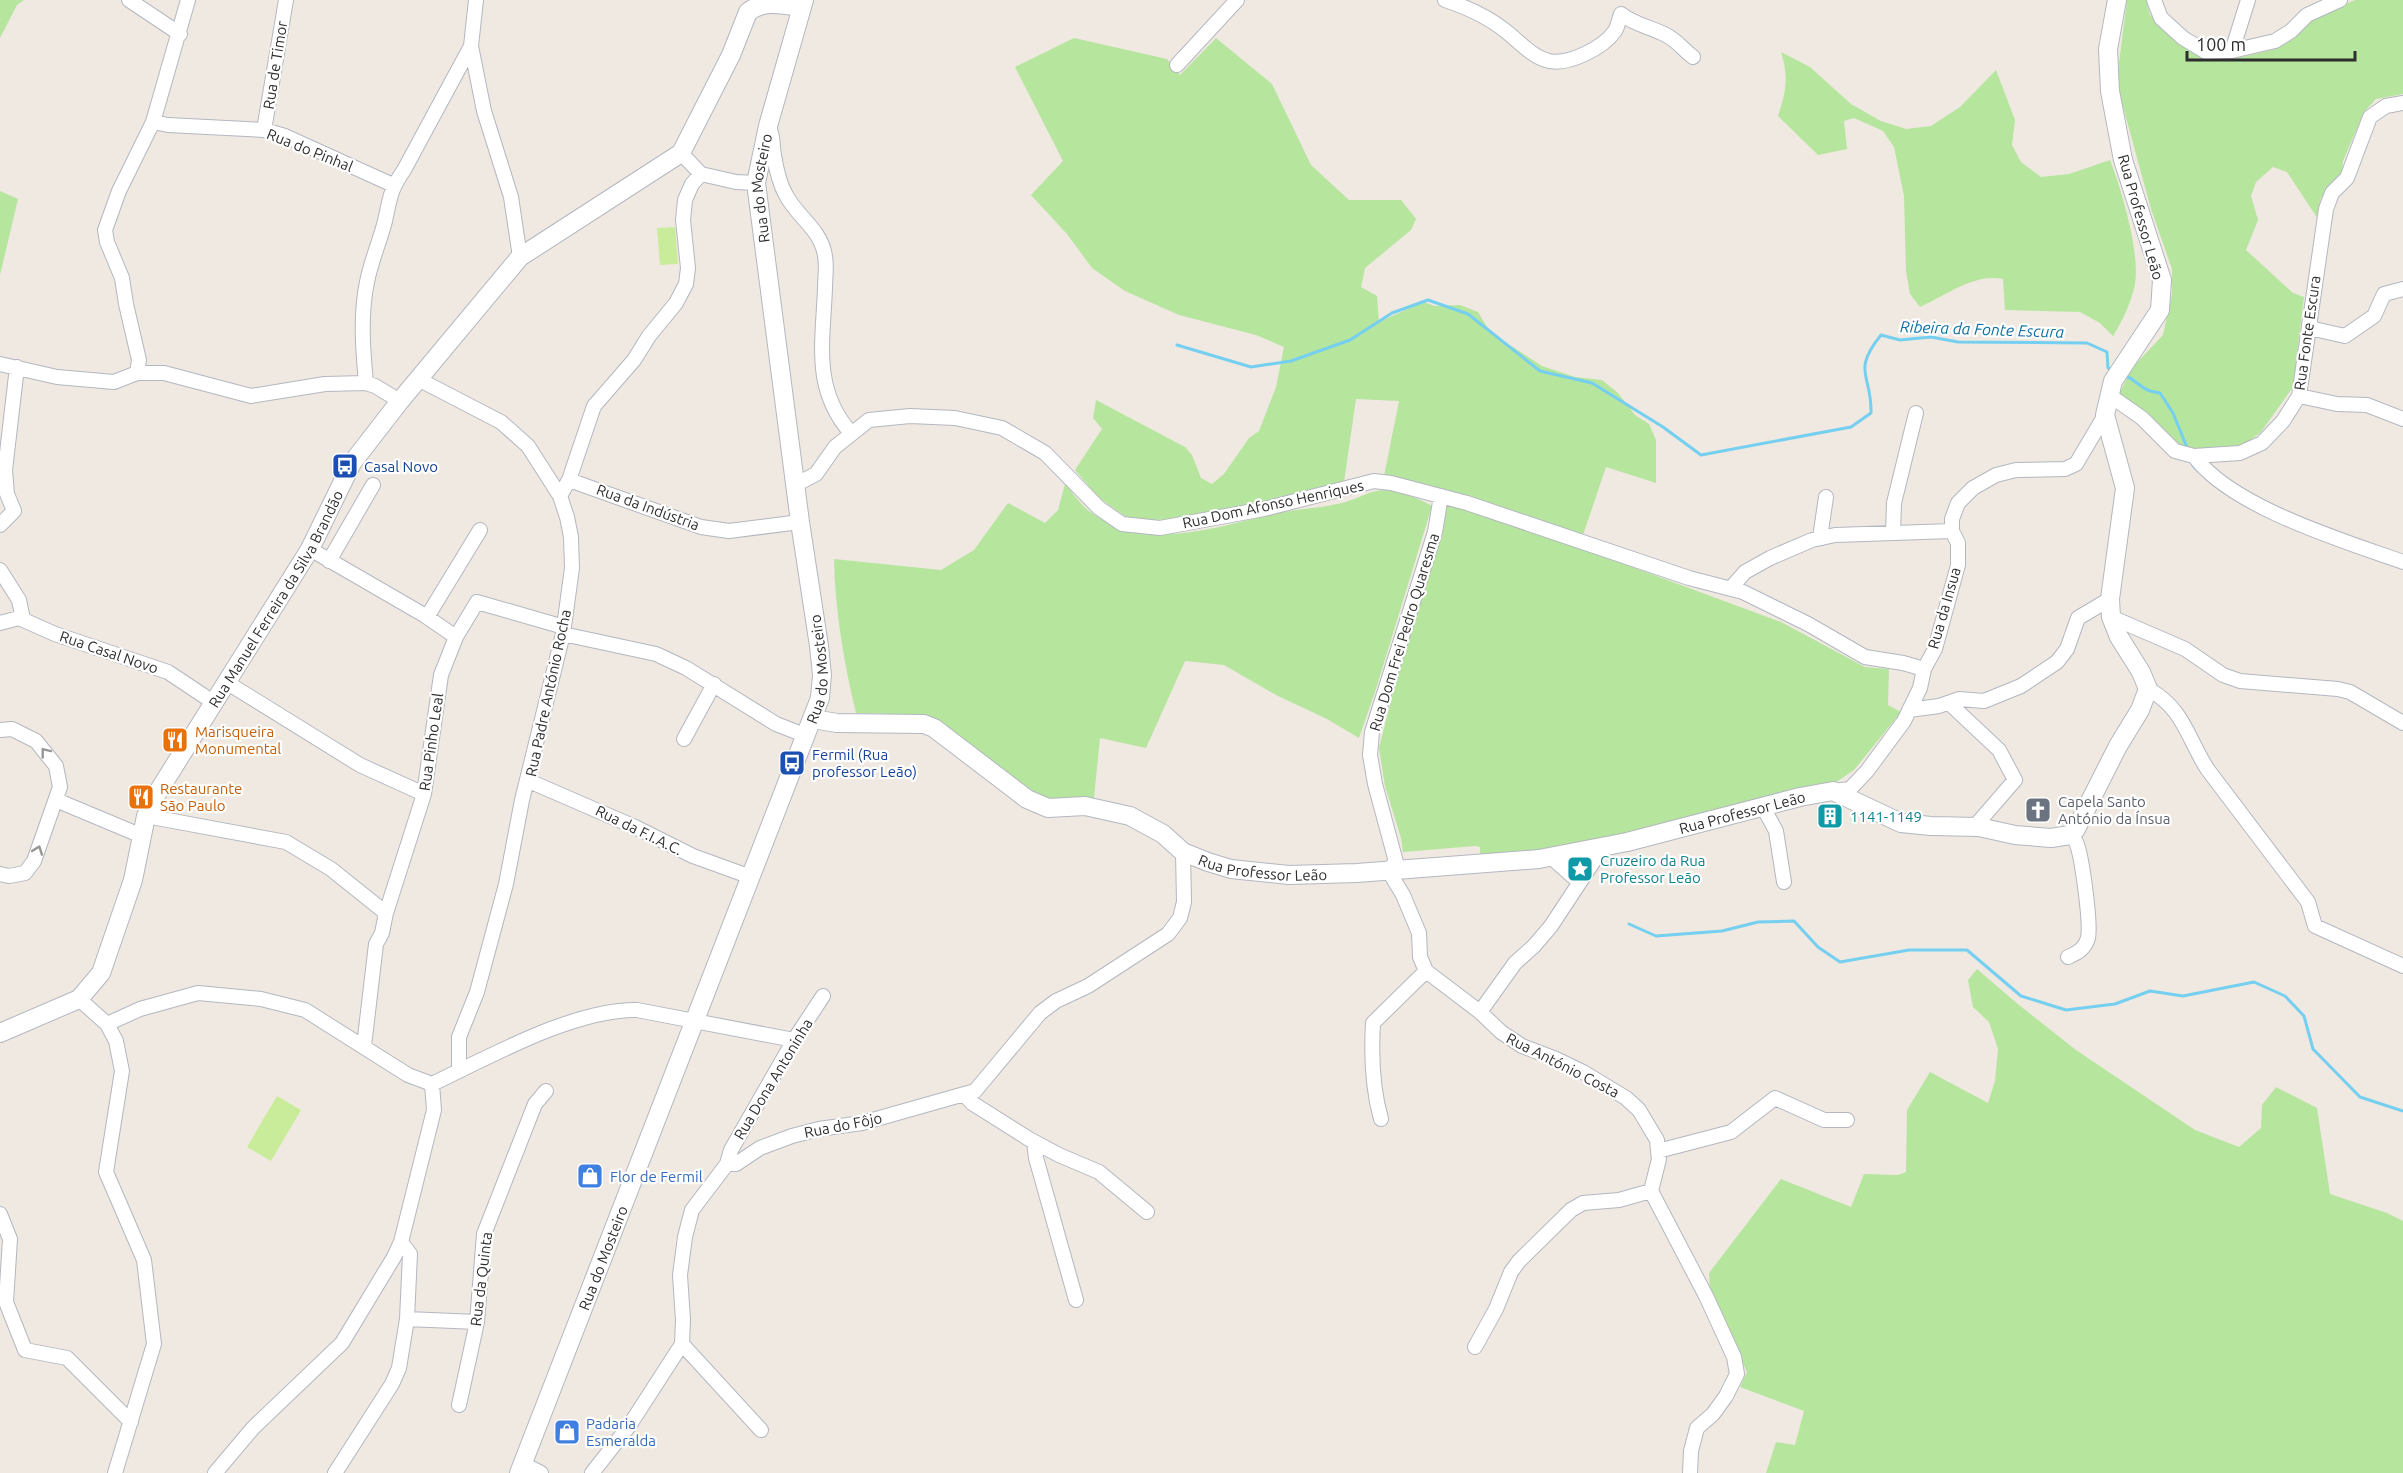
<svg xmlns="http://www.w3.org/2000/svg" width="2403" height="1473" font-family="Ubuntu,sans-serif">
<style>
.green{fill:#b6e59e}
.pitch{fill:#c9ec9a}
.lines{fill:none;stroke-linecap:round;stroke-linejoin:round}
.stream{stroke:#75cff0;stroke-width:3}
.street-casing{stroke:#b4b7c1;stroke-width:16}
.secondary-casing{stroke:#b4b7c1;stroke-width:20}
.street{stroke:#fff;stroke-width:14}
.secondary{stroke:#fff;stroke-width:18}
.oneway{stroke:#969696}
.labels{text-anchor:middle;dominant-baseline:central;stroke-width:4.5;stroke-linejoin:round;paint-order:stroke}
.street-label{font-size:15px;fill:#2e2e2e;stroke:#fff}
.transit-label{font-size:15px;fill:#164399;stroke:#fff;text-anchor:start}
.food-label{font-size:15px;fill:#c56008;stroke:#fff;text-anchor:start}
.worship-label{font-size:15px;fill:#5b616d;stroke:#fff;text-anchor:start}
.culture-label{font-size:15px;fill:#0d838f;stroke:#fff;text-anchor:start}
.shop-label{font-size:15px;fill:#366cbe;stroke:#fff;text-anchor:start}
.water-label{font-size:16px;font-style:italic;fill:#0d6fa3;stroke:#fff}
</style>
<rect width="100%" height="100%" fill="#efe9e1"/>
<path class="green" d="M0,0h24l-7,5 -17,33z
M2127,0h19l4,15 20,20 42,22 17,3 43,-10 15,-8 23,-23 45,-19h48v94l-27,5 -12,13 -21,49 -1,10 -21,27 -3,21 -31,-47 -14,-5 -17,15 -5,14 7,24 -12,30 47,43 11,4 -11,90 -32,45 -16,12 -26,7 -39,-4 -40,-39 -21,-14 13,-26 31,-33 9,-41v-25l-21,-60 -32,-117v-29z
M1074,38l93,21 13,16 36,-37 56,46 39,81 38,35h52l15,19 -5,11 -46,38 -4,19 16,9 2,26 44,-20 12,4 25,-1 18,7 9,15 15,13 40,26 33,11 27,3 16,13 17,22 14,9 7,16v43l-50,-16 -23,68 -199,-59 15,-75 -43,-2 -12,83 -34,11 -137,27 -44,-1 -31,-22 -23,-27 27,-41 -9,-11 3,-18 89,47 7,8 9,23 11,6 12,-10 25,-36 10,-7 17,-44 8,-40 -28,-12 -77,-20 -54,-24 -33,-23 -25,-34 -36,-39 32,-34 -48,-94z
M1781,52l29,15 41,37 30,17 25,8 25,-3 29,-19 36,-37 19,50 -3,25 9,17 20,15 28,-3 41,-14c12,31 30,92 25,124 -4,19 -12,36 -22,52l-13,-13 -20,-11 -75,-2 -2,-31c-29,-6 -58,17 -83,28l-10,-13 -4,-23 -2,-75 -10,-49 -11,-16 -29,-13 -10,3 3,28 -29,6 -40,-39c8,-23 11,-40 3,-64z
M0,191l18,8 -18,76z
M1065,484c7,8 15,20 24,27 57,41 118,18 180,4 22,-6 46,-6 68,-11 14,-2 26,-10 39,-13 15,-4 43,7 56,15l-56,183 -17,49 -32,-19 -51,-24 -52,-30 -39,-4 -39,87 -46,-10 -6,60 -52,2 -119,-85 -67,-2c-12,-50 -21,-102 -22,-154l107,11 33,-20 34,-47 37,20 13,-13z
M1448,504l98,31 235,87 84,45 24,2 -1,36 13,7 -47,58 -25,17 -83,24 -266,51v-15l-5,-1 -72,6 -2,-14 -16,-52 -6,-38 27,-107z
M1977,969l42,36 57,45 119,80 44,17 22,-19 1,-23 14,-18 41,21 13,86 57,19 16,8v252h-637l10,-31 19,3 9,-34 -64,-24 7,-15 -37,-81 -1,-18 72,-94 70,28 13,-33 34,1 8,-3 1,-62 23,-38 58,31 7,-22 3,-32 -9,-27 -16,-15 -5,-27z"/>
<path class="pitch" d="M675,227l3,37 -18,1 -3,-37z
M277,1096l24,14 -30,51 -24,-14z"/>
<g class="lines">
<path class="stream" d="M1177,345l74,22 40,-6 59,-21 42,-27 36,-13 40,14 72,57 52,12 71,44 38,28 150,-28 20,-14c1,-39 -20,-41 10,-78l19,5 31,-3 27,5 129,1 20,9 1,16 5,2
M2124,375c17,7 16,16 36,18l13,20 15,37
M2192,462l2,5 9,8
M2212,483l12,9
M1629,924l27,12 66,-5 36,-9 36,-1 24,26 22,15 69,-12h58l54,46 45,14 49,-6 35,-13 33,5 71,-14 31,14 19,20 9,33 47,48 43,14"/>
<defs>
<path id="street" d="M129,0l51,34
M476,0l-5,46 13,65 27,86 9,60
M1445,0c21,7 40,15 58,29 14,10 28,28 46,32 20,4 54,-13 66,-30 3,-5 4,-12 6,-17 14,11 30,13 45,21 13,7 16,14 27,22
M2154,0l7,18 22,20 23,14 26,-1 43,-10 16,-10 16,-16 33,-15
M2232,51l16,-51
M1177,65l60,-65
M153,122l15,3 96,5 21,6 108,49
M769,128c5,9 3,18 5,27 2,13 5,28 12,40 11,22 35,34 39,61 2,10 0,22 0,32 -2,54 -13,101 26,145
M264,130l22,-130
M681,153l20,21 35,8 20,1
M2309,324l5,5 31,7 29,-20 10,-22 19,-5
M0,364l57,13 57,5 23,-9h27l87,23 74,-12 41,-1 9,3 25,15
M137,373l2,-13 -13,-56 -4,-26 -15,-36 -2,-12 14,-39 34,-69 35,-122
M418,379l83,43 27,24 32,50 7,21 4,20 1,31 -9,66 -41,166 -16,84 -29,108 -18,45v34
M366,383c-3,-32 -6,-68 1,-101 4,-21 13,-41 18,-61 5,-23 5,-31 19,-51l67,-124
M2109,395l33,23 33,33 19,5 46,-3 22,-10 21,-22 16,-25 27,-187 6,-16 15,-15 23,-61 16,-11 17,-3
M2299,396l38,8 30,1 36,14
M2194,456c37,51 150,85 209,106
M569,480l132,47 28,4 71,-9
M795,485l21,-11 19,-27 34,-27 41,-4 45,2 47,10 43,25 54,55 23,16 38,4 104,-19 110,-28 17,2 76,20 222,75 54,14 65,32 57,33 38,6 21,6
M560,496l9,-16 25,-74 40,-46 15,-24 27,-33 10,-19 2,-16 -5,-48 2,-20 7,-16 9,-10
M1441,496l-6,36 -63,200 -2,23 5,29 21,78 -8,8 15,25 16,38 1,24 6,14 54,41 21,20 21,14 34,13 27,13 43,26 13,12 18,30 1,11 1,8 -8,32 55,105 28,61 3,17 -11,22 -13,18 -16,14 -6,23 -1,22
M0,525l14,-14 -7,-17 -2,-24 12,-103
M1893,533l1,-30 22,-90
M1822,538l-1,-7 5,-34
M310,549l114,66 32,22
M329,561l44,-76
M0,570l19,30 4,19
M1731,588l14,-16 25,-14 42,-18 23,-5 117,-4
M427,617l53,-87
M2111,617l74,32 38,26 17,6 98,8 12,3 53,31
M0,623l19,-5 36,16 113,38 45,30
M563,634l93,20 30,14 90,56 31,12
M226,682l134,83 64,29
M2148,689c36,19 40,51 60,81l100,132 7,24 88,40
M1949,703l50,47 16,30 -39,45 -9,1
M1909,710l30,-4 20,-7 25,2 37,-15 36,-24 10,-13 11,-31 32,-19
M0,730l12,-1 24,12 20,25 4,21 -26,74 -9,12 -16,3 -9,-2
M684,739l30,-55
M529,781l106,46 58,29 58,21
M1833,791l17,-2 17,-18 37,-50 16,-33 4,-19 11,-20 23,-84v-22l-6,-12v-12l6,-16 15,-15 23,-13 20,-5 49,-1 11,-5 29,-49
M56,800l86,36
M1763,807l13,24 8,51
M146,816l140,26 45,27 55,44
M1551,857l28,25
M2068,957c9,-4 17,-8 20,-19 3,-14 -6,-83 -12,-96 -1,-3 -4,-5 -6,-7
M79,999l28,25 9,17 6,30 -16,101 38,88 10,84 -39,129
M1480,1012l35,-49 19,-17 17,-20 52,-79
M107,1024l33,-15 58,-16 63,6 44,11 103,65 24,9
M364,1046l12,-102 6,-11 4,-20 38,-119 17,-119 15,-38 21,-35 87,25
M432,1084c57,-27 142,-75 205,-74l157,30
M964,1094l8,9 57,36 30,16 40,17 48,40
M1381,1119c-9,-32 -10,-63 -8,-96l53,-52
M1034,1142l2,16 40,142
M1658,1151l73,-19 44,-34 49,22h23
M727,1164l4,-14 63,-110 29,-44
M0,1214l10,25 -4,63 19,48 42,8 64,64
M407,1319l70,3
M682,1344l79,86
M1475,1347l21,-38 15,-37 8,-11 52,-51 12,-7 36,-3 32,-9
M459,1405l18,-83 7,-88 51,-130 11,-13
M523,1464l18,9
M215,1473l38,-45 89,-85 52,-86 7,-15 33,-132 -2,-26
M335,1473l57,-89 7,-16 8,-49 3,-65 -9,-12
M592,1473l37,-47 53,-82 1,-24 -3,-45 5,-38 7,-27 35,-46h9l24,-16 32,-12 27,-7 43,-6 113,-32 65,-78 16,-12 32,-15 80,-52 12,-16 4,-16 -1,-50"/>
<g id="secondary">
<path id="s1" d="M813,719l24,4 87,1 10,4 93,71 21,9 37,-2 45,10 33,18 20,18 25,10 23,7 58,6 68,-2 182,-14 88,-17 173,-45 33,-6 68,32 30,3 48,1 36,8 36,3 19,-3 6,-6 42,-83 22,-36 8,-21 -7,-17 -22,-35 -8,-20 -1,-18 15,-111 -20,-73 8,-34 47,-71 2,-30 -39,-120 -13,-69 -2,-42 9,-49"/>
<path id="s2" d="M0,1033l79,-34 22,-26 32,-93 13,-64 10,-21 154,-246 42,-86 48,-62 120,-144 161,-104 50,-98 17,-43c16,-12 32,-8 52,-5"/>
<path id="s3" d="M519,1473l301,-775 2,-23 -3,-29 -19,-124 -44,-339 12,-57 36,-126"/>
</g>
</defs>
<use href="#street" class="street-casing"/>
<use href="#secondary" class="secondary-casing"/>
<use href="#street" class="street"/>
<use href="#secondary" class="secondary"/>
</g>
<defs><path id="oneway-chevron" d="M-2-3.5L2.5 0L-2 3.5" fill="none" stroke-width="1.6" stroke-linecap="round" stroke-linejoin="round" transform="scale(1.5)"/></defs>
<g class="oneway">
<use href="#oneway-chevron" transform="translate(45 752) rotate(-128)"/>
<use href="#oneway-chevron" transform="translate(38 850) rotate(-70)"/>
</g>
<defs>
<symbol id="bus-square" viewBox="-11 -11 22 22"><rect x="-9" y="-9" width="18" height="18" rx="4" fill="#1a4fb4" stroke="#fff"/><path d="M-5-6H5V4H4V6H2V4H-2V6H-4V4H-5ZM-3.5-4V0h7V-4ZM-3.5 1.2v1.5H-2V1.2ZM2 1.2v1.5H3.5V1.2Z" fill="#fff"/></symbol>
<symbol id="restaurant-square" viewBox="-11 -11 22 22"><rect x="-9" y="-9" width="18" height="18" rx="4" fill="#e8710a" stroke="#fff"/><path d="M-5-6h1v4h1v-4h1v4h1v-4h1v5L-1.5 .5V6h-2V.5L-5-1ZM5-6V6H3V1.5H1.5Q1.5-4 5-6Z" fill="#fff"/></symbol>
<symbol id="church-square" viewBox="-11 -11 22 22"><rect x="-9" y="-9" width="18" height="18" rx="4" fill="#6b7280" stroke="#fff"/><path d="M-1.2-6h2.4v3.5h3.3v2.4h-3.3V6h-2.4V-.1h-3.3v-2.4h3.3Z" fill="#fff"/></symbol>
<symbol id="building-square" viewBox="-11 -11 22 22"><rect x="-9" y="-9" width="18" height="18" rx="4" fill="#0f9aa8" stroke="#fff"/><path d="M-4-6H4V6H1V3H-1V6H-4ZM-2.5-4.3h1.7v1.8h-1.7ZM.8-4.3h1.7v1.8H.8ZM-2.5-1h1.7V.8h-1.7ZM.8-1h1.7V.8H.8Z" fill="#fff"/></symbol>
<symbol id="sight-square" viewBox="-11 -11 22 22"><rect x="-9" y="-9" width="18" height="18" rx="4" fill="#0f9aa8" stroke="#fff"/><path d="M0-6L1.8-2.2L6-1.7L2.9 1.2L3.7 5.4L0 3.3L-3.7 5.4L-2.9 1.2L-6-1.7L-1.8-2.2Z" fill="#fff"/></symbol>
<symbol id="shop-square" viewBox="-11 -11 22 22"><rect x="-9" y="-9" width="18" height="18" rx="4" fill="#3f7fe0" stroke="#fff"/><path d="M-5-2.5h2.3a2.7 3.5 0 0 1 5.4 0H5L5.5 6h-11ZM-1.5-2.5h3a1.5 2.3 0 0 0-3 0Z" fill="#fff"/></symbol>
</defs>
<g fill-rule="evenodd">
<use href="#bus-square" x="330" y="451" width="30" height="30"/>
<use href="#restaurant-square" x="160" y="725" width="30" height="30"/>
<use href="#bus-square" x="777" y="748" width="30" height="30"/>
<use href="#restaurant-square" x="126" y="782" width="30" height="30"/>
<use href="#church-square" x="2023" y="795" width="30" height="30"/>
<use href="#building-square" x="1815" y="801" width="30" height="30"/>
<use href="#sight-square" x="1565" y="854" width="30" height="30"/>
<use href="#shop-square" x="575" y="1161" width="30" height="30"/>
<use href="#shop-square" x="552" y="1417" width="30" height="30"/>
</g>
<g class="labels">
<g class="street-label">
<text transform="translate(275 65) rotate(-81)">Rua de Timor</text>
<text transform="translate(310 150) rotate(22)">Rua do Pinhal</text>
<text stroke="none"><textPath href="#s3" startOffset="1346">Rua do Mosteiro</textPath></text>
<text transform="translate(2141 217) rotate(74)">Rua Professor Leão</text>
<text transform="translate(2307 333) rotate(-82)">Rua Fonte Escura</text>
<text transform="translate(1273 504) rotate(-12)">Rua Dom Afonso Henriques</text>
<text transform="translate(648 507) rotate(20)">Rua da Indústria</text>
<text stroke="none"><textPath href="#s2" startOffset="537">Rua Manuel Ferreira da Silva Brandão</textPath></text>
<text transform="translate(1944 608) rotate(-74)">Rua da Insua</text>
<text transform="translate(1404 632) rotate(-73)">Rua Dom Frei Pedro Quaresma</text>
<text transform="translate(109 652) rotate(19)">Rua Casal Novo</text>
<text stroke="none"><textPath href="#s3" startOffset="860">Rua do Mosteiro</textPath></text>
<text transform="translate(548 693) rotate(-78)">Rua Padre António Rocha</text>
<text transform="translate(431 742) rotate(-82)">Rua Pinho Leal</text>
<text stroke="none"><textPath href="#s1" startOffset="978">Rua Professor Leão</textPath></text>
<text transform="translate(639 830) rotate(26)">Rua da F.I.A.C.</text>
<text stroke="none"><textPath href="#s1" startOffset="492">Rua Professor Leão</textPath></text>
<text transform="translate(1563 1065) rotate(27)">Rua António Costa</text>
<text transform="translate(773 1079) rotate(-59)">Rua Dona Antoninha</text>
<text transform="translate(843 1125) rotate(-11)">Rua do Fôjo</text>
<text stroke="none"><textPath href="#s3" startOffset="231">Rua do Mosteiro</textPath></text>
<text transform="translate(481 1279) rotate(-83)">Rua da Quinta</text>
</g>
<g class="transit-label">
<text x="364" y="466">Casal Novo</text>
<text x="812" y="754">Fermil (Rua<tspan x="812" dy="17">professor Leão)</tspan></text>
</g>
<g class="food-label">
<text x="195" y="731">Marisqueira<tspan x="195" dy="17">Monumental</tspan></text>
<text x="160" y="788">Restaurante<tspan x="160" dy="17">São Paulo</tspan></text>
</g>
<g class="worship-label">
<text x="2058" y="801">Capela Santo<tspan x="2058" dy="17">António da Ínsua</tspan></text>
</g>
<g class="culture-label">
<text x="1850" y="816">1141-1149</text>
<text x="1600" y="860">Cruzeiro da Rua<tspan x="1600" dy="17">Professor Leão</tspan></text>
</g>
<g class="shop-label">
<text x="610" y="1176">Flor de Fermil</text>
<text x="586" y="1423">Padaria<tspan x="586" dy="17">Esmeralda</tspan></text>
</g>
<g class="water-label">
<text transform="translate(1982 329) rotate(2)">Ribeira da Fonte Escura</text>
</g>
</g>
<path d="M2187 51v9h168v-9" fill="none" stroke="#2e2e2e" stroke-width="3"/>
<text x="2196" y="51" font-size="18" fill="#2e2e2e" stroke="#ffffff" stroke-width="4.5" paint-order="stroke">100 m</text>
</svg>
